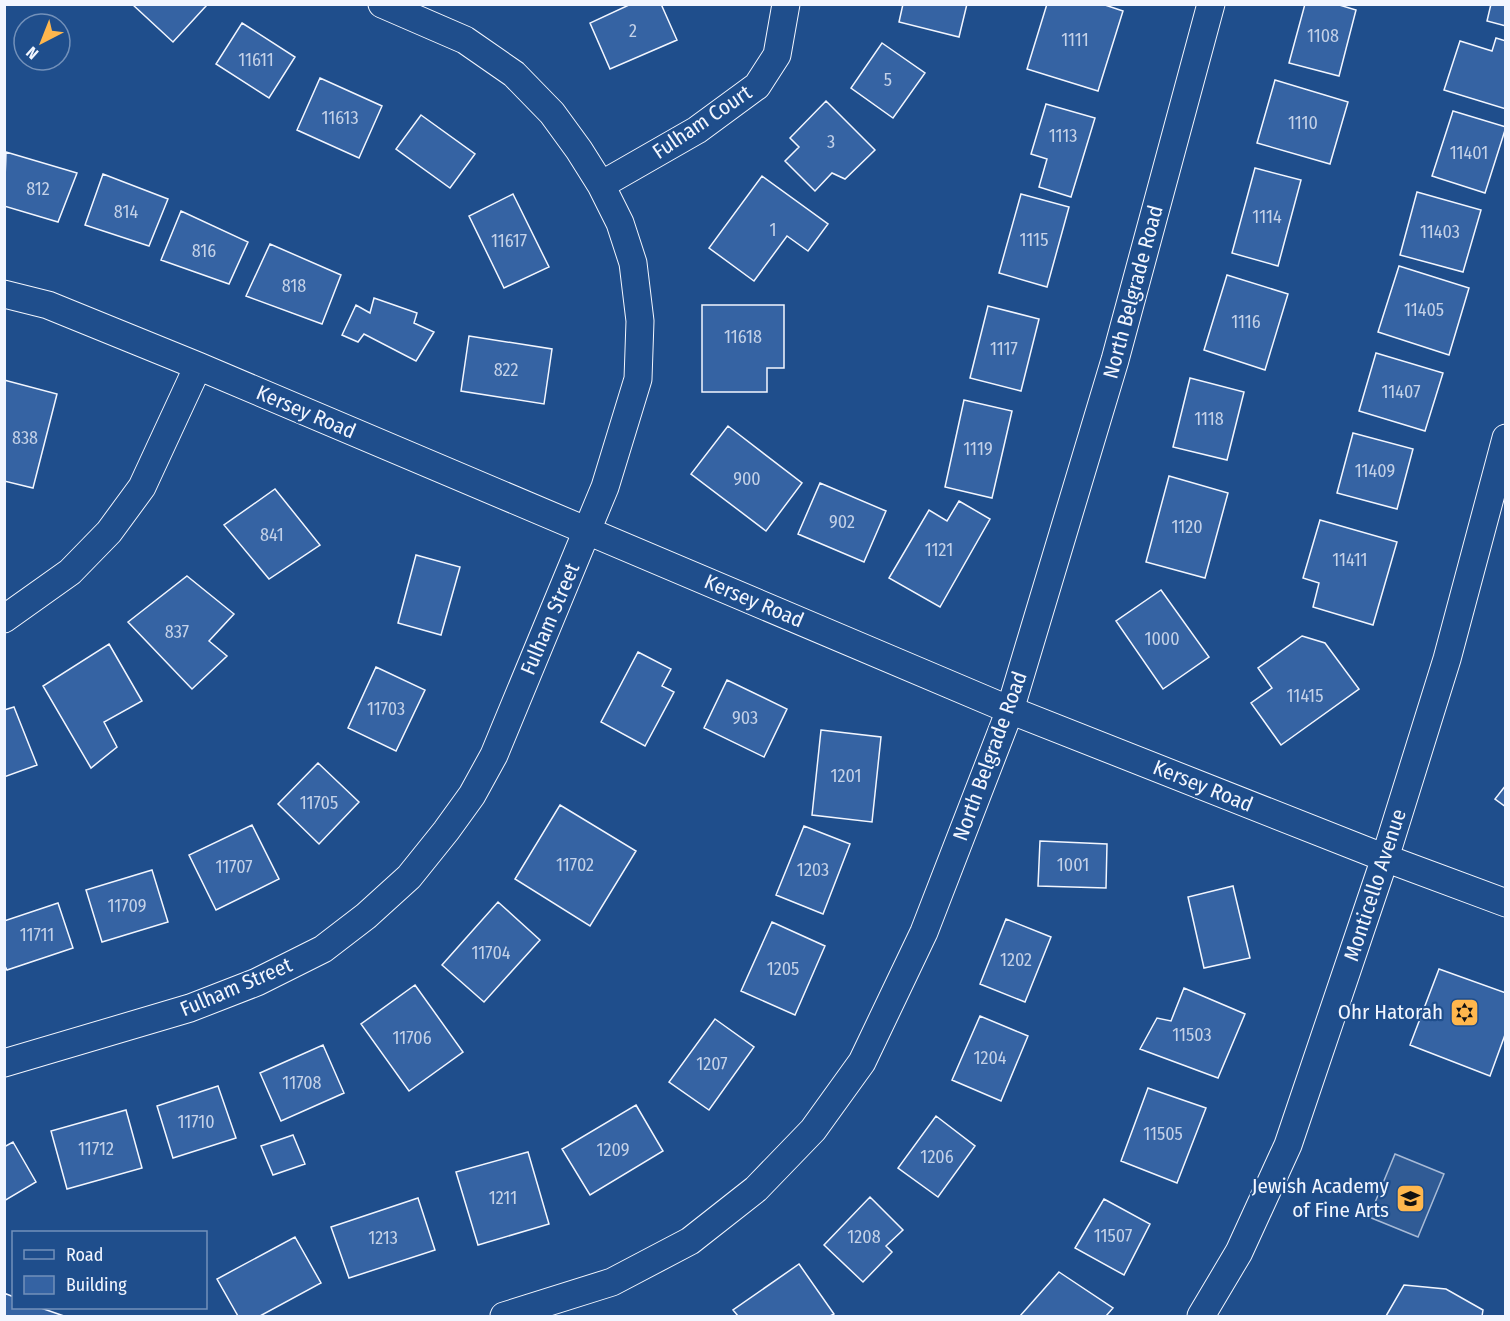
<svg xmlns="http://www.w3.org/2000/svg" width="1510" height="1321" font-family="'Fira Sans Condensed',sans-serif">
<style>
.built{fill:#305b95;stroke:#a8bbd7;stroke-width:1.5}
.building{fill:#3563a3;stroke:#f2f6ff;stroke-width:1.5}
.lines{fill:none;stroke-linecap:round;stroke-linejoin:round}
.street-casing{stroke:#f2f6ff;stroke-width:29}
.street{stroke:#1f4e8c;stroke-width:27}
.labels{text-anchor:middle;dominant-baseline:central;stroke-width:4.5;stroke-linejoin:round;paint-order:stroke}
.number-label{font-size:18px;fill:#c3d1e8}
.street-label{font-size:21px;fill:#f2f6ff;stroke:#1f4e8c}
.poi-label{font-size:21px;fill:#f2f6ff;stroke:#1f4e8c;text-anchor:end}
</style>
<rect width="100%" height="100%" fill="#1f4e8c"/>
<path class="built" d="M1395,1154l49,20 -26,63 -49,-20z"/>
<path class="building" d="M132,4h72l2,2 -33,36z
M631,4h30l16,36 -67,29 -20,-46z
M903,4h64l-8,33 -60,-15z
M1047,4h55l21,7 -25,80 -71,-22z
M1305,4h31l20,6 -17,66 -50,-13z
M1491,4h15v22l-19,-5z
M242,23l53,34 -26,41 -53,-34z
M1496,38l10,3v68l-62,-19 16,-49 32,10z
M882,43l43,30 -32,45 -42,-30z
M320,78l62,28 -23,52 -62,-28z
M1275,80l73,22 -18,62 -73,-21z
M826,101l49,49 -30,29 -13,-6 -17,18 -30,-30 14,-14 -9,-9z
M1046,104l49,14 -24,79 -32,-10 8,-28 -16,-5z
M1453,111l53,16 -21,66 -53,-17z
M421,115l54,39 -25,34 -54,-39z
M6,152l71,21 -19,49 -54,-16z
M1255,168l46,12 -23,86 -46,-13z
M103,174l65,25 -19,47 -64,-21z
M762,176l66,48 -20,27 -21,-15 -33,45 -45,-33z
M1417,192l64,18 -18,62 -63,-17z
M513,194l36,73 -45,21 -35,-72z
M1021,194l48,13 -22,80 -48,-14z
M181,211l67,31 -19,42 -68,-24z
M270,244l71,31 -19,49 -76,-28z
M1399,266l70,22 -20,67 -71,-23z
M1227,275l61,19 -23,76 -61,-20z
M374,298l43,15 -3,10 20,9 -18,29 -52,-27 -6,8 -16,-7 14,-30 14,8z
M702,305h82v63h-17v24h-65z
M988,306l51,13 -18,72 -51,-13z
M469,336l83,13 -8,55 -83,-13z
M1376,353l67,20 -18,58 -66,-20z
M1190,378l54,14 -17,68 -54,-13z
M4,380l53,14 -24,94 -29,-7z
M964,400l48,11 -20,87 -47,-11z
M728,426l74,57 -36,48 -75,-57z
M1353,433l60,16 -16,60 -60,-16z
M1169,476l59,17 -23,85 -59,-16z
M820,483l66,28 -22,51 -66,-28z
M275,489l45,56 -51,34 -45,-54z
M959,501l31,18 -50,88 -51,-29 40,-68 18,11z
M1320,520l77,22 -24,83 -60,-18 6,-24 -16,-5z
M416,555l44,12 -19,68 -43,-12z
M187,576l47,38 -25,27 18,15 -35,33 -64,-67z
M1161,590l48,67 -46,32 -47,-68z
M1302,636l23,7 34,46 -78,56 -30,-42 21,-15 -14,-20z
M109,644l33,57 -38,21 13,25 -26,21 -48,-82z
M638,652l33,17 -9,17 12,6 -29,54 -44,-24z
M376,667l49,23 -29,61 -48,-23z
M727,680l60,29 -23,48 -60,-29z
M14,707l23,58 -33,12v-67z
M821,730l60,7 -9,85 -60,-7z
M318,763l41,39 -40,42 -41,-40z
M1506,785v22l-11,-8z
M560,805l76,46 -46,75 -75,-47z
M252,825l27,54 -63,31 -27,-55z
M804,826l46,18 -27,70 -47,-19z
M1040,841l67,3 -1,44 -68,-2z
M152,870l16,52 -66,20 -16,-52z
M1233,886l17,72 -46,10 -16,-71z
M498,902l42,38 -56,62 -42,-37z
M58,903l15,45 -66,22 -3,-6v-43z
M1006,919l45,18 -26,65 -45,-18z
M772,922l53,24 -30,69 -54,-24z
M1439,969l67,24v39l-16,44 -80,-31z
M415,985l48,67 -54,39 -48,-67z
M1184,988l61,26 -27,64 -78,-29 17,-31 14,3z
M980,1016l48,20 -27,65 -49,-21z
M715,1019l39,28 -45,63 -40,-28z
M323,1045l21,48 -63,28 -21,-48z
M218,1086l18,52 -63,20 -16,-52z
M1148,1088l58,20 -29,75 -56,-22z
M636,1105l27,46 -73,44 -28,-46z
M126,1110l16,58 -75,21 -16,-58z
M936,1116l39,30 -37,51 -40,-29z
M293,1135l12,29 -32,11 -12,-29z
M13,1142l23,40 -32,19v-54z
M528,1152l21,72 -71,21 -22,-73z
M870,1197l33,33 -17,16 6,6 -29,30 -39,-37z
M418,1198l17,52 -86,28 -18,-51z
M1104,1199l46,25 -26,51 -49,-27z
M295,1237l26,46 -61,33h-22l-21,-37z
M799,1264l35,50 -4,2h-92l-5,-6z
M1059,1272l54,36 -7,8h-86z
M1404,1285l42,4 37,21 -1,6h-96z
M4,1293l10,4v11h27l23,8h-60z"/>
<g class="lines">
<defs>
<path id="street" d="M601,185l96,-55 60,-44 20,-31 9,-51
M4,294l44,11 150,61 812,344 375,148 121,45
M4,619l66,-47 39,-40 33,-45 56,-121
M4,1063l186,-55 67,-26 66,-33 43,-33 43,-39 37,-46 26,-36 22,-40 111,-268 33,-108 2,-58 -7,-58 -13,-40 -19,-38 -22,-35 -27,-37 -38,-39 -49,-34 -83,-36
M504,1316l108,-34 78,-41 66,-52 57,-59 49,-68 62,-130 86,-222 105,-350 96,-356
M1201,1316l38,-64 49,-107 97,-287 62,-199 59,-221"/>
</defs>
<use href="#street" class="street-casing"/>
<use href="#street" class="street"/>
</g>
<defs>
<symbol id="synagogue-square" viewBox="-11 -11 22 22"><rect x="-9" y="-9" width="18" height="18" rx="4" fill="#ffb74d" stroke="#1f4e8c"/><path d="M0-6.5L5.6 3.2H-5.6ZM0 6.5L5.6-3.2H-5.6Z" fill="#111"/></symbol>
<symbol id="school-square" viewBox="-11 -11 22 22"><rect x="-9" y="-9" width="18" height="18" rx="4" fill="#ffb74d" stroke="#1f4e8c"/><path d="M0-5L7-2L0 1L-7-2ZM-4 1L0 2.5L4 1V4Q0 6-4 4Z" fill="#111"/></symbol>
</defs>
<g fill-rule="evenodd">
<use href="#synagogue-square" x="1448" y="996" width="33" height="33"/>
<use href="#school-square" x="1394" y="1182" width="33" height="33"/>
</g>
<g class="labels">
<g class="number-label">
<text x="633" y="31">2</text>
<text x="1323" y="36">1108</text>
<text x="1075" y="40">1111</text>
<text x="256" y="60">11611</text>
<text x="888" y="80">5</text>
<text x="340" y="118">11613</text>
<text x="1303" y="123">1110</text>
<text x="1063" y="136">1113</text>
<text x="831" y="142">3</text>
<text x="1469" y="153">11401</text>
<text x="38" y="189">812</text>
<text x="126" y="212">814</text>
<text x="1267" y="217">1114</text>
<text x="773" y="230">1</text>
<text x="1440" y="232">11403</text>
<text x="1034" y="240">1115</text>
<text x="509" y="241">11617</text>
<text x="204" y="251">816</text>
<text x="294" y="286">818</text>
<text x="1424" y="310">11405</text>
<text x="1246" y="322">1116</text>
<text x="743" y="337">11618</text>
<text x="1004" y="349">1117</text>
<text x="506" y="370">822</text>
<text x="1401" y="392">11407</text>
<text x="1209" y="419">1118</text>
<text x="25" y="438">838</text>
<text x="978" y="449">1119</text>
<text x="1375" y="471">11409</text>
<text x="747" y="479">900</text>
<text x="842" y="522">902</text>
<text x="1187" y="527">1120</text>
<text x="272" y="535">841</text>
<text x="939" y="550">1121</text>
<text x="1350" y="560">11411</text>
<text x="177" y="632">837</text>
<text x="1162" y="639">1000</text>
<text x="1305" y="696">11415</text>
<text x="386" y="709">11703</text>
<text x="745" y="718">903</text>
<text x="846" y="776">1201</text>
<text x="319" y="803">11705</text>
<text x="575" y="865">11702</text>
<text x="1073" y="865">1001</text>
<text x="234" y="867">11707</text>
<text x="813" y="870">1203</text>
<text x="127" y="906">11709</text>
<text x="37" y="935">11711</text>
<text x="491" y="953">11704</text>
<text x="1016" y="960">1202</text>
<text x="783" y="969">1205</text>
<text x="1192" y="1035">11503</text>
<text x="412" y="1038">11706</text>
<text x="990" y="1058">1204</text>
<text x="712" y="1064">1207</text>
<text x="302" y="1083">11708</text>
<text x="196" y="1122">11710</text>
<text x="1163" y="1134">11505</text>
<text x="96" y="1149">11712</text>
<text x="613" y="1150">1209</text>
<text x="937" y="1157">1206</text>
<text x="503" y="1198">1211</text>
<text x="1113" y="1236">11507</text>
<text x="864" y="1237">1208</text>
<text x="383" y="1238">1213</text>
</g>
<g class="street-label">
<text transform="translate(702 122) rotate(-34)">Fulham Court</text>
<text transform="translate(1133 292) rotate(-75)">North Belgrade Road</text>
<text transform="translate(306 412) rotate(23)">Kersey Road</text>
<text transform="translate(754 601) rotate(23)">Kersey Road</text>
<text transform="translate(550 619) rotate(-67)">Fulham Street</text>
<text transform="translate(990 756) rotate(-70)">North Belgrade Road</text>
<text transform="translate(1203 786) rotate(22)">Kersey Road</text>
<text transform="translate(1375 885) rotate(-72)">Monticello Avenue</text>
<text transform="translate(236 987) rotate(-23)">Fulham Street</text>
</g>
<g class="poi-label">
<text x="1443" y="1012">Ohr Hatorah</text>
<text x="1389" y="1186">Jewish Academy<tspan x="1389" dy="24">of Fine Arts</tspan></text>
</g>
</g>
<rect width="1510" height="1321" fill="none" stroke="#f2f6ff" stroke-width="12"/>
<rect x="12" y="1231" width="195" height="78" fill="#1f4e8c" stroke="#7391ba" stroke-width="1.5"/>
<rect x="24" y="1250" width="30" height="9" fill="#1f4e8c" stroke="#7391ba" stroke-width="1.5"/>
<text x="66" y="1261" font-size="18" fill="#f2f6ff">Road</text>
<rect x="24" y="1276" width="30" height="18" fill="#3563a3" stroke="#7391ba" stroke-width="1.5"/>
<text x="66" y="1291" font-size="18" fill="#f2f6ff">Building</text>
<g transform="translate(42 42) rotate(222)"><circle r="28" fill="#1f4e8c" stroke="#7391ba" stroke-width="1.5"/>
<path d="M0-4.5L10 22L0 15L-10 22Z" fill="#ffb74d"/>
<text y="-9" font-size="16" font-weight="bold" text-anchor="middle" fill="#f2f6ff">N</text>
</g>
</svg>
